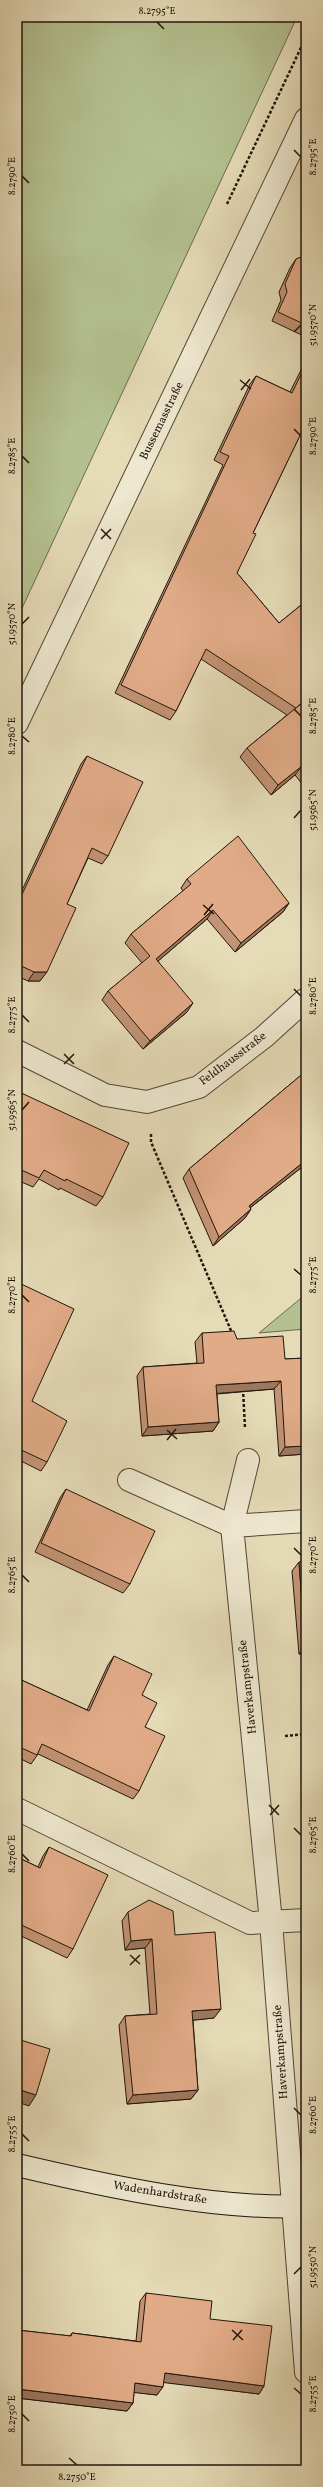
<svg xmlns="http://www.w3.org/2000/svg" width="323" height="2487" font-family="Vollkorn,serif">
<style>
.green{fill:#b4c08f;stroke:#6a6b4e}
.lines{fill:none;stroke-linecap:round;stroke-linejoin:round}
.lane-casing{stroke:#524737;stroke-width:24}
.street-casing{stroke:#524737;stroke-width:24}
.secondary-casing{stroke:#21160c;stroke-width:24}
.path{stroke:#21160c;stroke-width:2.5;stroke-dasharray:3 2;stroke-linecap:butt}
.lane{stroke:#eee8d0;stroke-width:22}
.street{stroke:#eee8d0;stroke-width:22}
.secondary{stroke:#eee8d0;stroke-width:22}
.wall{fill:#c29374;stroke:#21160c}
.shaded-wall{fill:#9e785e;stroke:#21160c}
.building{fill:#e1ab87;stroke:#21160c}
.ticks{fill:none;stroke:#21160c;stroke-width:1.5}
.labels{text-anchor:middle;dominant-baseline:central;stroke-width:4;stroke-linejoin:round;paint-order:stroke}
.street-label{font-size:12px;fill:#21160c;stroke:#eee8d0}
.neatline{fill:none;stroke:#21160c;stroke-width:1.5}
.ticks-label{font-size:10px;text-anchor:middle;fill:#21160c}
</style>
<rect width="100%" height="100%" fill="#e5dbb7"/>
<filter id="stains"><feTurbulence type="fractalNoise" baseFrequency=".005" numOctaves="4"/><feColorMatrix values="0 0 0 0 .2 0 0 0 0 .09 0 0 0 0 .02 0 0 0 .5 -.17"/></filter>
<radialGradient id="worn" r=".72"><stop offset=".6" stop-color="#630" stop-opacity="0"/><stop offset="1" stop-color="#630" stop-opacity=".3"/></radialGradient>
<path class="green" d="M17,17h280l-280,602z
M306,1294v35l-47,4z"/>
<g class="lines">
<defs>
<path id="lane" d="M129,1480l103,46 16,-66"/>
<path id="street" d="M17,723l289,-604
M17,1051l88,44 42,7 52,-15 65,-50 42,-38
M306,1521l-74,5 39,396 35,450
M17,1809l233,114 56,-3"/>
<path id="secondary" d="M17,2165c89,21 197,45 289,41"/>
</defs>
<use href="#lane" class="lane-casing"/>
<use href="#street" class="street-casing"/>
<use href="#secondary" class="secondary-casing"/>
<path class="path" d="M227,204l79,-167
M151,1134v8l81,191
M243,1389l2,39
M285,1736l21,-2"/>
<use href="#lane" class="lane"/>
<use href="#street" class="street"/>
<use href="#secondary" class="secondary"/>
</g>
<path class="wall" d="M306,251v86l-34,-16 9,-21 -2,-8 11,-24 6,-9 7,-2z
M306,360v63l-53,110 -16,40 42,50 27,-22v102l-3,2 3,3v81l-11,-14 -24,20 -31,-38 7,-9 40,-33 -86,-56 -25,52 -6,9 -55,-27 108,-228 -9,-5 36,-76 6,-8 34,16z
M87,756l21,100 -6,8 -14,-6 -21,46 -27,77h-12l-11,-5v-75l64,-137z
M187,879l102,24 -6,9 -48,40 -28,-33 -49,42 29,51 -44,37 -41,-49 6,-9 34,-28 -17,-20 6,-9 52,-43 -2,-3z
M306,1071v93l-56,44 1,1 -6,9 -32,28 -30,-68 6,-9z
M17,1091l86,106 -7,9 -36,-18 -1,2 -20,-11 -6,8 -16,-7z
M17,1282l15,119 15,61 -6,9 -24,-12z
M202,1333l35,6 48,20 21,-1v96l-27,2 -5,-67 -57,5 2,28 -6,9 -71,5 -5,-60 6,-9 54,-4 -2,-21z
M66,1489l64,95 -7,9 -88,-41 25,-54z
M299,1562l7,92h-7l-7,-83z
M114,1656l28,39 3,32 -6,64 -6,8 -95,-45 -7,10 -14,-7v-79l70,32 21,-45z
M306,1762v35l-2,-32z
M49,1847l24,102 -6,9 -50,-24v-77l21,10 5,-11z
M128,1912l47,23 39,83 -21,2 5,70 -7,9 -64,5 -8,-79 6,-9 25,-2 -5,-66 -20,2 -3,-29z
M146,2293l64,26 54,67 -5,8 -95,-12 -7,13 -23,-3 -1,11 -6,8 -110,-13v-68l53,6 2,-3 64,8 4,-40z"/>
<path class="shaded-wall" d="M306,699v4l-16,13 6,-8z
M302,766l-7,9 -24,20 7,-10z
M289,903l-6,9 -48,40 6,-9z
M213,910l-6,9 -57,49 6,-9z
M34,972h13l-7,9h-12z
M193,1003l-6,9 -44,37 7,-8z
M306,1160v4l-64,50 7,-8z
M251,1209l-6,9 -32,28 6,-9z
M281,1381l-7,8 -64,5 6,-9z
M219,1422l-6,9 -71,5 6,-9z
M306,1446v8l-27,2 6,-9z
M305,1645h1v9h-7z
M152,1939l-7,9 -20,2 6,-9z
M221,2009l-7,9 -28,3 6,-10z
M17,2089l19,6 -7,11 -12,-4z
M198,2090l-7,9 -64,5 6,-9z
M165,2373l99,13 -5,8 -100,-12z
M135,2383l28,4 -6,8 -28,-3z
M17,2389l116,14 -6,8 -110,-13z"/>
<path class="building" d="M306,253v72l-28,-13 9,-20 -2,-8 11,-25 8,-3z
M306,364v59l-53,110 3,1 -19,39 42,50 27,-22v98l-10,9 -90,-59 -30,62 -55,-26 108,-229 -9,-4 36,-76 36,17z
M302,703l4,5v63l-4,-5 -24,19 -31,-37z
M87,756l56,26 -35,74 -16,-8 -25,56 9,4 -29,64h-13l-17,-8v-59z
M238,836l51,67 -48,40 -28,-33 -57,49 37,44 -43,38 -42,-50 42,-35 -19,-22 60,-50 -4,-5z
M306,1071v89l-57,46 2,3 -32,28 -30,-68z
M17,1091l112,52 -26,54 -37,-18 -1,2 -21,-11 -5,8 -22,-10z
M17,1282l57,27 -42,92 35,20 -20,41 -30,-14z
M234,1331l3,8 46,-3 2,23 21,-1v88l-21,1 -4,-66 -65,4 3,37 -71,5 -5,-60 61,-4 -2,-30z
M66,1489l89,42 -25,53 -89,-41z
M306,1561v84h-1l-6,-83z
M114,1656l38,18 -10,21 15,8 -12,24 20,9 -26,55 -97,-47 -5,11 -20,-9v-68l72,33z
M49,1847l59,28 -35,74 -56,-26v-66l23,11z
M149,1900l24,11 2,24 40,-3 6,77 -29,2 6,79 -65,5 -8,-79 32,-2 -5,-75 -21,2 -3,-29z
M17,2039l33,10 -14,46 -19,-6z
M146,2293l66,8 -2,18 62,7 -8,60 -99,-13 -2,14 -28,-4 -2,20 -116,-14v-59l54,6 1,-3 69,9z"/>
<path class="ticks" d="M157,22l7,7M294,150l7,7M22,176l7,7M294,332l7,-7M240,380l11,9M241,390l9,-11M294,429l7,7M22,456l7,7M101,529l10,10M101,539l10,-10M22,624l7,-7M294,709l7,7M22,736l7,6M294,818l7,-8M203,905l11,9M204,915l9,-11M294,989l7,7M22,1015l7,7M64,1054l10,10M64,1064l10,-10M22,1110l7,-8M294,1269l7,6M22,1295l7,7M167,1430l10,9M167,1440l9,-11M294,1548l7,7M22,1575l7,7M269,1805l10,10M270,1815l9,-10M294,1828l7,7M22,1854l7,7M130,1955l10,9M130,1965l10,-10M294,2108l7,7M22,2134l7,7M294,2274l7,-7M232,2330l11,10M233,2340l9,-10M294,2388l7,6M22,2414l7,7M69,2458l8,7"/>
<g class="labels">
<g class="street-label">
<text transform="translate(162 421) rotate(-64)">Bussemasstraße</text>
<text transform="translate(233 1059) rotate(-37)">Feldhausstraße</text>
<text transform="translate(248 1687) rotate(-96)">Haverkampstraße</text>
<text transform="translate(281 2052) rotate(-94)">Haverkampstraße</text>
<text transform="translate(160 2193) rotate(9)">Wadenhardstraße</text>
</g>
</g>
<rect width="323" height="2487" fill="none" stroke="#e5dbb7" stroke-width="44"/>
<rect x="22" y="22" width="279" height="2443" class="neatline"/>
<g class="ticks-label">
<text x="157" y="14">8.2795°E</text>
<text transform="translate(312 157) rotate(-90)" y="4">8.2795°E</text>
<text transform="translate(11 176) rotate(-90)" y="4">8.2790°E</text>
<text transform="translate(312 325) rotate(-90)" y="4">51.9570°N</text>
<text transform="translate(312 436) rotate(-90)" y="4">8.2790°E</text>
<text transform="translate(11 456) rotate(-90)" y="4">8.2785°E</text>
<text transform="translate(11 624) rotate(-90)" y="4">51.9570°N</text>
<text transform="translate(312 716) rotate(-90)" y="4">8.2785°E</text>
<text transform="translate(11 736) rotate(-90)" y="4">8.2780°E</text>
<text transform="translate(312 810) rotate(-90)" y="4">51.9565°N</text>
<text transform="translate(312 996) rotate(-90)" y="4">8.2780°E</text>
<text transform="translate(11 1015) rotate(-90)" y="4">8.2775°E</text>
<text transform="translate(11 1110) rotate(-90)" y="4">51.9565°N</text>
<text transform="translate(312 1275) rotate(-90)" y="4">8.2775°E</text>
<text transform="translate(11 1295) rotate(-90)" y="4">8.2770°E</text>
<text transform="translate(312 1555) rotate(-90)" y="4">8.2770°E</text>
<text transform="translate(11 1575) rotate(-90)" y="4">8.2765°E</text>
<text transform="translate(312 1835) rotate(-90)" y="4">8.2765°E</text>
<text transform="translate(11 1854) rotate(-90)" y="4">8.2760°E</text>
<text transform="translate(312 2115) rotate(-90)" y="4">8.2760°E</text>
<text transform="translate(11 2134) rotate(-90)" y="4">8.2755°E</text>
<text transform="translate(312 2267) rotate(-90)" y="4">51.9550°N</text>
<text transform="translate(312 2394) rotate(-90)" y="4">8.2755°E</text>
<text transform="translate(11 2414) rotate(-90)" y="4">8.2750°E</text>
<text x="77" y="2480">8.2750°E</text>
</g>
<rect width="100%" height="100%" filter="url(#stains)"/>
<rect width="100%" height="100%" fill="url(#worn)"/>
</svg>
